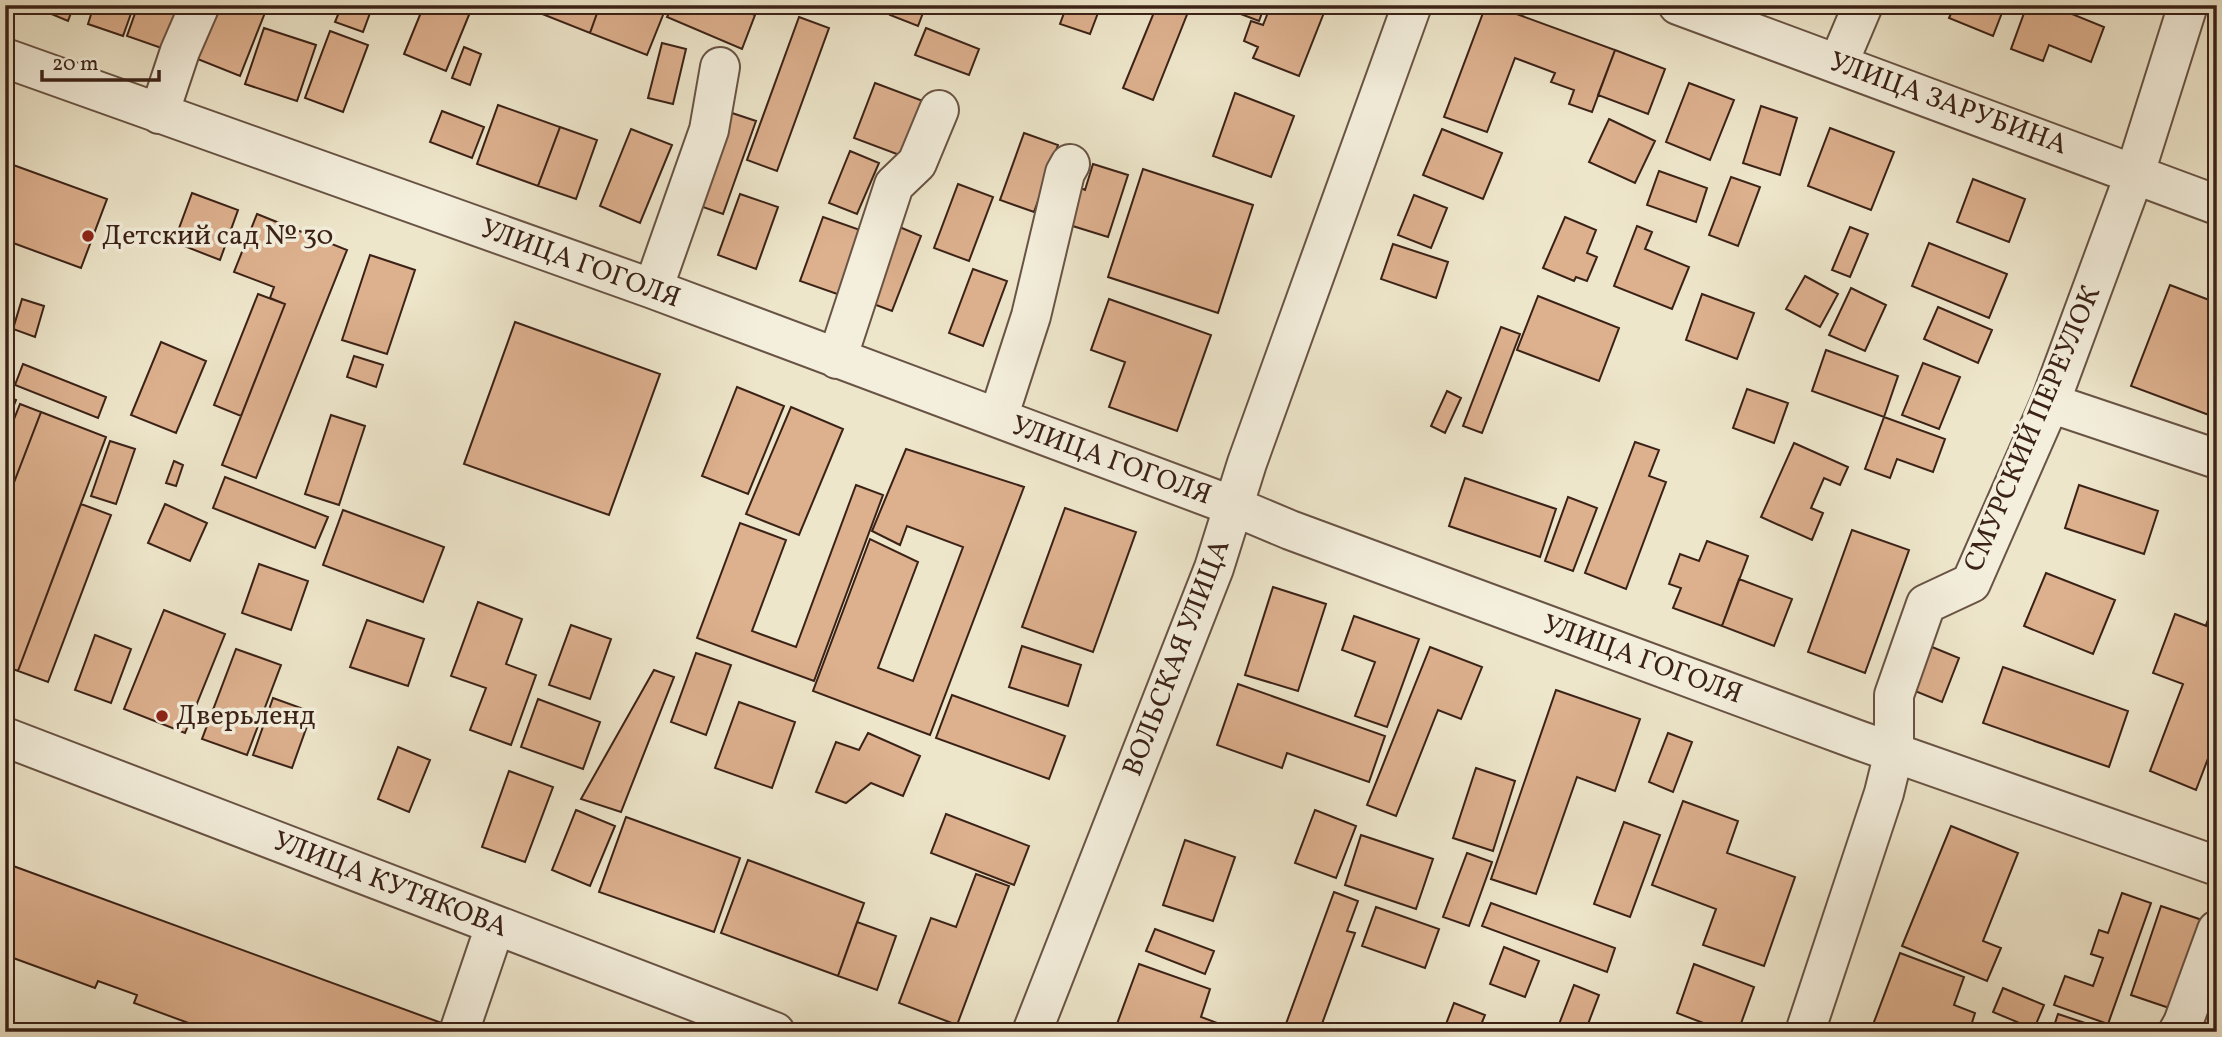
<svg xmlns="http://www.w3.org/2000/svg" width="2222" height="1037" font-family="Vollkorn,serif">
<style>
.building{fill:#ddb08e;stroke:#3b2217;stroke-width:2}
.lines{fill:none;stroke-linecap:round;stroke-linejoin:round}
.minor-casing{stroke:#685344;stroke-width:42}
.minor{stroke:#f4efdd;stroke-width:38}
.poi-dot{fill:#8f2418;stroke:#f4efdd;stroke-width:2.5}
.labels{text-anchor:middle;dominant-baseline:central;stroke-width:7;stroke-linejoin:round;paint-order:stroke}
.street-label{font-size:28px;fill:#3b2217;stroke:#f4efdd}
.poi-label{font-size:28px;fill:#3b2217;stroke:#f4efdd;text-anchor:start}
</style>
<rect width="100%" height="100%" fill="#eee6cb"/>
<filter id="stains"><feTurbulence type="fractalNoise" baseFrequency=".00286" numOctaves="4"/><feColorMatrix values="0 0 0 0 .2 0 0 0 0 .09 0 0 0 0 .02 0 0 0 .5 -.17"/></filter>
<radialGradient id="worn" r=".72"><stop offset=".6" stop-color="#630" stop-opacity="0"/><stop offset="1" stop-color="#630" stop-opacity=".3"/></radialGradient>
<path class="building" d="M30,5h44l-6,16z
M94,5h40l-11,31 -35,-12z
M138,5h44l-15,45 -40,-14z
M210,5h58l-28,71 -50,-20z
M309,5h24l-3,8z
M342,5h31l-10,27 -28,-10z
M424,5h34l13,5 -25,61 -42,-17z
M534,5h66l-10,28 -58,-23z
M600,5h67l-20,50 -57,-22z
M673,5h58l24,10 -13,34 -75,-32z
M894,5h32l-8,21 -28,-11z
M1067,5h34l-11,29 -30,-10z
M1157,5h13l18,7 -35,88 -30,-12z
M1217,5h48l-6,16z
M1271,5h56l-28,71 -46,-18 5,-11 -14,-6 7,-20 12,4z
M1486,5h6l123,45 -23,62 -23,-8 5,-14 -23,-8 4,-9 -40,-15 -28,74 -43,-15z
M1955,5h50l-12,31 -44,-18z
M2027,5h37l-2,5 42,17 -13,35 -42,-17 -6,16 -32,-12z
M799,17l30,11 -52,143 -30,-11z
M264,28l52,17 -19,56 -52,-17z
M926,28l53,21 -10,26 -54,-20z
M330,31l38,14 -25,67 -38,-14z
M662,43l24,6 -13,55 -25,-6z
M464,47l17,7 -11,31 -18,-7z
M1615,50l50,19 -17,45 -50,-19z
M875,83l56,21 -21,55 -56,-21z
M1689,83l45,17 -24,60 -44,-18z
M1235,93l59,23 -23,61 -58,-21z
M498,105l62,22 -22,59 -61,-22z
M1761,106l36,12 -17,57 -37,-12z
M442,111l42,16 -12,31 -42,-16z
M729,112l27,9 -33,93 -26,-9z
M1609,119l46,22 -20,42 -46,-21z
M560,127l37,13 -21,59 -38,-13z
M1830,128l64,24 -23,58 -63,-24z
M631,129l41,16 -32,78 -40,-17z
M1442,129l60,24 -19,46 -60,-24z
M1024,133l34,12 -24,67 -34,-12z
M850,151l29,12 -22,51 -28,-11z
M5,162l102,37 -26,69 -76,-28z
M1093,164l35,11 -20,62 -45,-14 13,-37 9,4z
M1143,169l110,36 -35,108 -110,-36z
M1659,171l48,17 -11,34 -49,-17z
M1731,177l29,10 -22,59 -29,-11z
M1973,179l52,20 -16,43 -52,-20z
M958,184l35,13 -24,64 -35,-13z
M192,193l46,17 -18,50 -46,-18z
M740,194l38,13 -22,62 -38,-14z
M1414,195l33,13 -16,40 -33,-13z
M257,214l90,36 -91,228 -34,-13 63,-161 -15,-6 4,-11 -40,-15z
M823,217l40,14 -23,64 -40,-14z
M1565,217l31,13 -9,23 10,4 -10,24 -11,-4 -2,4 -31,-13z
M890,223l31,13 -29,75 -32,-12z
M1637,226l15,6 -7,17 44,18 -17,42 -58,-23z
M1850,227l18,7 -18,43 -18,-7z
M1929,243l78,31 -18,44 -77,-32z
M1393,244l55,18 -12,36 -55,-19z
M370,255l45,15 -28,84 -45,-14z
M973,269l34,12 -24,65 -34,-13z
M1805,276l33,18 -18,33 -34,-18z
M2170,285l47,18v115l-86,-32z
M1851,288l35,17 -21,46 -36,-16z
M258,294l27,10 -44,112 -27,-11z
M1702,294l52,19 -17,46 -51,-19z
M1538,296l81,32 -20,53 -82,-31z
M22,299l22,7 -9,31 -22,-8z
M1109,299l102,36 -34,96 -68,-24 16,-45 -34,-12z
M1938,307l54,23 -14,33 -54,-24z
M515,322l145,52 -51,141 -145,-51z
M1501,327l19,7 -38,99 -19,-7z
M161,342l45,19 -30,72 -45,-18z
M1826,350l72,26 -14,41 -72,-26z
M354,356l29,9 -7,22 -29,-10z
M1923,363l37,14 -21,52 -37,-14z
M23,364l83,33 -8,21 -83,-33z
M737,387l47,19 -36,88 -46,-18z
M1747,389l41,14 -14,40 -41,-15z
M1447,391l14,7 -16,35 -14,-7z
M5,395l11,5 -11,27z
M20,404l21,8 -36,94v-64z
M791,407l52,22 -44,106 -53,-21z
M41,412l65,25 -88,234 -13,-5v-160z
M331,415l34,11 -26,79 -34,-11z
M1884,417l61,22 -12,33 -36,-13 -7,19 -25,-9z
M110,441l25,8 -19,55 -25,-8z
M1635,442l24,8 -10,26 17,6 -40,107 -41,-16z
M1794,443l54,24 -8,18 -16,-7 -13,30 12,5 -11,27 -51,-23z
M906,449l118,38 -94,248 -117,-44 57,-152 48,23 -40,106 35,13 50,-134 -56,-21 -7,19 -28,-14z
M174,461l9,4 -7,21 -10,-3z
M225,477l103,40 -13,31 -102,-40z
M1465,478l91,31 -16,48 -91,-31z
M856,485l27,10 -69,186 -117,-43 43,-115 46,17 -34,91 44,16z
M2079,485l79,26 -14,43 -79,-26z
M1568,497l29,11 -24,63 -28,-10z
M81,504l30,11 -63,167 -30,-11z
M165,504l42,19 -17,38 -42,-18z
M1065,508l71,24 -43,120 -71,-25z
M343,510l101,37 -21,55 -100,-37z
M1852,530l57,20 -44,123 -57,-21z
M1707,541l41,15 -26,70 -49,-18 8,-20 -12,-4 11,-30 19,7z
M259,564l49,17 -17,49 -49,-17z
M2046,573l69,27 -22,54 -69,-28z
M1739,579l53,20 -18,47 -52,-20z
M1273,587l53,17 -28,87 -53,-16z
M2217,597v33l-11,-5z
M478,602l44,17 -16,45 30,11 -25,70 -41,-15 16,-42 -35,-12z
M164,610l61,24 -40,99 -61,-24z
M2175,614l42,16v105l-21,55 -46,-19 33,-87 -30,-11z
M1354,616l65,23 -32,88 -32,-11 20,-54 -33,-12z
M367,620l57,19 -16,47 -58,-19z
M571,625l40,14 -21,60 -41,-14z
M95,635l36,14 -20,54 -36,-13z
M1022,646l59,19 -13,41 -59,-19z
M1430,647l52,20 -21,52 -23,-9 -42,106 -29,-11z
M1932,647l27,11 -17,44 -27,-11z
M236,649l45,16 -34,90 -45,-16z
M696,653l35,12 -25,70 -35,-13z
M2003,667l125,44 -19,56 -126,-44z
M654,670l20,7 -53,135 -40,-13z
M1238,684l147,52 -16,46 -82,-29 -5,15 -65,-23z
M1556,690l84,29 -25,72 -38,-14 -41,117 -45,-15z
M952,695l113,41 -16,43 -113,-41z
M273,698l39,14 -20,56 -39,-13z
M538,699l62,23 -17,47 -62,-22z
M739,702l56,20 -23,66 -57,-20z
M868,733l52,23 -17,40 -32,-13 -25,20 -30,-11 20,-50 23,8z
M1668,733l24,9 -19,50 -24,-10z
M398,747l32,13 -21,52 -31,-13z
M1476,768l39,13 -22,70 -40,-13z
M509,771l44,16 -28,75 -43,-15z
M1683,801l55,20 -11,32 68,24 -31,89 -61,-21 13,-36 -64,-24z
M576,810l39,16 -25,60 -38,-16z
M1315,810l41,16 -20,52 -41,-15z
M946,814l83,32 -15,39 -83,-32z
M626,817l114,41 -26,74 -115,-40z
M1624,822l36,13 -30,82 -36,-13z
M1951,826l67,27 -35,88 18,7 -14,33 -85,-35z
M1361,835l72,24 -17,50 -71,-24z
M1185,840l50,17 -22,64 -50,-16z
M1467,853l25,9 -23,64 -26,-9z
M748,860l116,43 -26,73 -117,-43z
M5,863l453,166 8,3h-253l-79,-29 3,-8 -39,-14 -3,7 -90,-33z
M976,874l33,12 -52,139 -58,-22 32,-85 25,9z
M1334,892l24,9 -11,30 8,2 -36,99h-36z
M2122,893l29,10 -43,121 -54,-19 11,-29 28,10 10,-28 -12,-4 8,-24 9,3z
M1491,903l124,45 -8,24 -125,-46z
M2161,906l47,16 -30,89 -47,-16z
M1376,907l63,22 -14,39 -63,-22z
M857,922l39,14 -19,54 -39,-14z
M1155,929l59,22 -9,23 -59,-23z
M1504,947l35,14 -14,36 -35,-13z
M1900,953l64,24 -10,28 21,8 -5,16 8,3h-102l-5,-2z
M1139,964l71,25 -9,28 40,15h-127z
M1694,964l60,23 -16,45h-11l-50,-19z
M1574,985l25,10 -14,37h-29z
M2003,988l41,17 -10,24 -41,-17z
M2202,1000l15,4v28l-22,-4z
M1454,1003l31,12 -7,17h-35z
M2058,1014l45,15 -1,3h-50z
M1680,1024l22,8h-24z"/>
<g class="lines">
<defs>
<path id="minor" d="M1678,5l539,200
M5,58l648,231 580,217 57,24 568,210 359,126
M1838,64l25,-59
M159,114l21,-63 20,-46
M653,289l56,-159 11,-63
M837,359l57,-174 23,-22 22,-53
M2050,403l167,56
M998,418l33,-102 34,-143 5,-9
M5,737l770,295
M460,1029l35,-103
M1032,1032l182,-464 33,-105 165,-458
M1805,1032l79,-239 10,-41v-57l32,-91 45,-21 79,-180 85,-230 53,-168
M2178,1032l5,-9 34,-93"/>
</defs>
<use href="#minor" class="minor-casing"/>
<use href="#minor" class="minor"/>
</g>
<g class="poi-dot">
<circle cx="88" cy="236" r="7"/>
<circle cx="162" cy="716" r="7"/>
</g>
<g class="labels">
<g class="street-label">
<text transform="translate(1948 104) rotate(20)">УЛИЦА ЗАРУБИНА</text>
<text transform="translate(580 264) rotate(20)">УЛИЦА ГОГОЛЯ</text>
<text transform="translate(2033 429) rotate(-67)">СМУРСКИЙ ПЕРЕУЛОК</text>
<text transform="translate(1111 461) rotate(20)">УЛИЦА ГОГОЛЯ</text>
<text transform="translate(1177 658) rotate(-69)">ВОЛЬСКАЯ УЛИЦА</text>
<text transform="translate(1642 660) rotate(20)">УЛИЦА ГОГОЛЯ</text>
<text transform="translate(390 885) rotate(21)">УЛИЦА КУТЯКОВА</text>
</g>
<g class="poi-label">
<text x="102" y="236">Детский сад № 30</text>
<text x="176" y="716">Дверьленд</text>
</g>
</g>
<rect width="2222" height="1037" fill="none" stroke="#eee6cb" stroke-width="28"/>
<rect x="7" y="7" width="2208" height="1023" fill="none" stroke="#3b2217" stroke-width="3.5"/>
<rect x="14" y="14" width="2194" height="1009" fill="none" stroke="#3b2217" stroke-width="2"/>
<path d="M42 70v10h117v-10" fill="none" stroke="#3b2217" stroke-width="3.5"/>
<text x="52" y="70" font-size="21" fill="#3b2217" stroke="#f4efdd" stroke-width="5" paint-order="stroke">20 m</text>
<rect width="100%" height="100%" filter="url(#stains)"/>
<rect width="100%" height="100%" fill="url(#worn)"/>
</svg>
